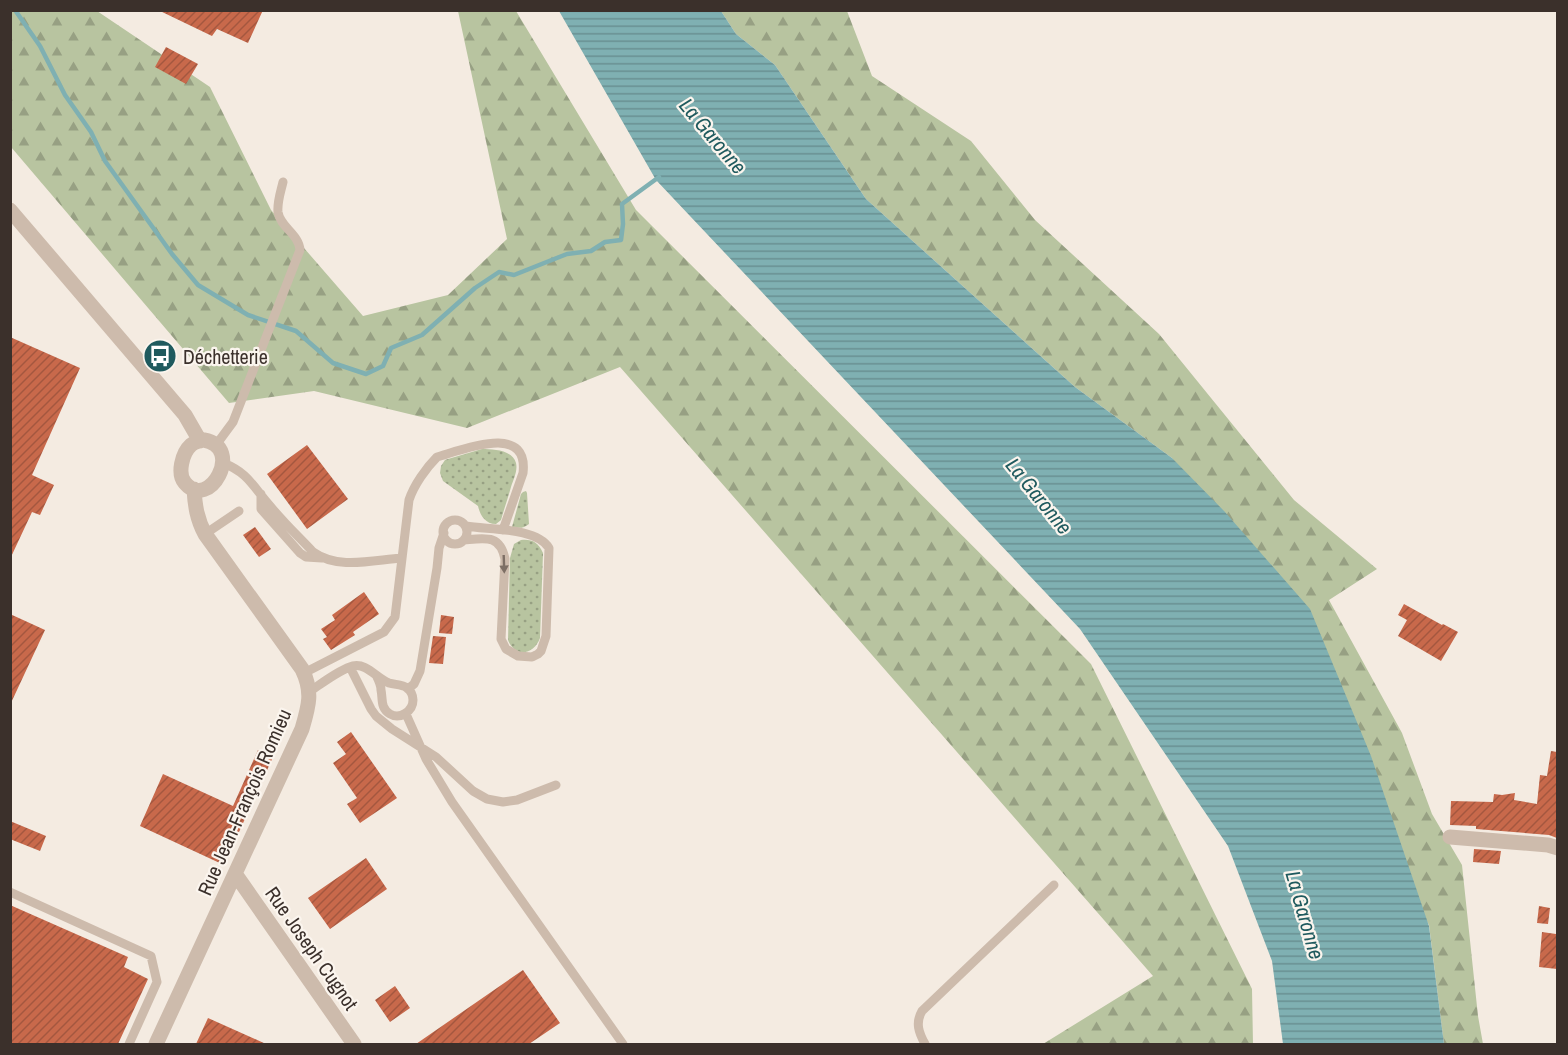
<svg xmlns="http://www.w3.org/2000/svg" width="1568" height="1055" font-family="'Archivo Narrow',sans-serif">
<style>
.grass{fill:url(#grass-dots)}
.forest{fill:url(#forest-firs)}
.water{fill:url(#water-rules)}
.lines{fill:none;stroke-linecap:round;stroke-linejoin:round}
.stream{stroke:#7fb0b2;stroke-width:4.5}
.building{fill:url(#building-hatch)}
.service{stroke:#cdbbac;stroke-width:9}
.minor{stroke:#cdbbac;stroke-width:15}
.oneway{fill:#7d6f65}
.labels{text-anchor:middle;dominant-baseline:central;stroke-width:4.5;stroke-linejoin:round;paint-order:stroke}
.poi-label{font-size:20px;fill:#3b302b;stroke:#fbf5ee;text-anchor:start}
.street-label{font-size:20px;fill:#3b302b;stroke:#fbf5ee}
.water-label{font-size:21px;font-style:italic;fill:#1f5a5e;stroke:#fbf5ee}
</style>
<defs>
<pattern id="grass-dots" width="8" height="8" patternUnits="userSpaceOnUse" patternTransform="scale(1.5)"><rect width="8" height="8" fill="#b8c4a0"/><path d="M2 2h.1M6 6h.1" fill="none" stroke="#97a083" stroke-width="1.8" stroke-linecap="round"/></pattern>
<pattern id="forest-firs" width="22" height="20" patternUnits="userSpaceOnUse" patternTransform="scale(1.5)"><rect width="22" height="20" fill="#b8c4a0"/><path d="M5 1l3.5 6h-7zM16 11l3.5 6h-7z" fill="#97a083"/></pattern>
<pattern id="water-rules" width="6" height="5" patternUnits="userSpaceOnUse" patternTransform="scale(1.5)"><rect width="6" height="5" fill="#7fb0b2"/><path d="M0 2.5h6" fill="none" stroke="#699091"/></pattern>
<pattern id="building-hatch" width="6" height="6" patternUnits="userSpaceOnUse" patternTransform="scale(1.5)"><rect width="6" height="6" fill="#c8694b"/><path d="M-1 1l2-2M0 6l6-6M5 7l2-2" fill="none" stroke="#a4573f"/></pattern>
</defs>
<rect width="100%" height="100%" fill="#f4ebe1"/>
<path class="grass" d="M482,449c11,0 31,1 34,14 2,8 -3,17 -5,24 -3,11 -7,22 -10,33l-5,4c-11,0 -16,-9 -18,-18l-35,-25 -3,-8 1,-7 4,-6 3,-1z
M526,491l1,2 2,31c-6,5 -10,4 -17,3l9,-33 2,-2z
M521,540c11,-1 17,2 22,13l-3,85c-6,17 -25,20 -32,2l2,-82 4,-14z"/>
<path class="forest" d="M10,11h87l113,76 61,123 92,106 85,-21 59,-56 -49,-228h58l120,199 455,454 161,325 1,55h-210l110,-68 -533,-609 -153,61 -153,-37 -85,12 -218,-256z
M721,11h126l25,65 99,65 64,79 124,114 135,166 83,69 -48,31 73,133 30,81 30,51 16,151 5,28h-39l-15,-119 -257,-467 -97,-71 -209,-188 -91,-134 -39,-31z"/>
<path class="water" d="M559,11h162l15,23 39,31 91,134 209,188 97,71 53,54 85,97 61,147 58,170 15,118h-161l-11,-83 -44,-115 -148,-217 -424,-449z"/>
<g class="lines">
<path class="stream" d="M15,10l25,36 25,49 26,37 14,29 67,93 26,31 50,30 48,16 37,32 33,11 17,-8 8,-18 31,-13 53,-47 24,-16 15,3 53,-21 24,-3 14,-9 16,-2 2,-16 -1,-20 37,-27"/>
</g>
<path class="building" d="M158,10h105l-15,33 -31,-14 -5,7z
M166,47l32,17 -12,20 -31,-17z
M10,337l70,31 -48,107 22,10 -14,30 -8,-3 -22,47z
M307,445l41,54 -41,30 -40,-55z
M255,527l16,22 -12,8 -16,-22z
M364,592l15,22 -26,18 2,3 -24,15 -8,-11 4,-2 -6,-8 14,-9 -3,-5z
M1404,604l38,21 1,-1 15,8 -17,29 -43,-25 9,-16 -9,-5z
M10,614l35,16 -35,75z
M441,615l13,2 -2,17 -13,-1z
M433,636l13,1 -3,27 -14,-1z
M351,732l46,66 -37,25 -13,-19 10,-6 -24,-35 13,-9 -9,-12z
M258,750l15,7 -49,108 -84,-39 23,-52 70,32z
M1551,751l6,1v86l-8,-3 -73,-6v-3l-26,-1 1,-24 42,1 1,-8 8,1 13,-2 -1,7 23,4 3,-29 7,1z
M10,821l36,15 -6,15 -30,-12z
M1474,849l27,2 -2,13 -26,-2z
M366,858l21,31 -57,40 -22,-31z
M10,905l118,52 -4,10 24,12 -30,65h-108z
M1539,906l11,2 -2,16 -11,-1z
M1542,932l14,2 1,35 -18,-2z
M523,970l37,53 -31,21h-113z
M395,986l15,22 -20,14 -15,-22z
M208,1018l58,26h-70z"/>
<g class="lines">
<path class="service" d="M216,445l17,-23 67,-172c-1,-16 -20,-23 -22,-38 -1,-10 3,-21 5,-30
M223,463c26,10 30,24 48,44 13,16 28,30 42,45 25,18 60,8 89,6
M261,494v15l39,44 6,4 16,1
M443 532a12 12 0 1 1 24 0a12 12 0 1 1-24 0Z
M205,534l34,-23
M464,540c21,-2 36,-6 41,19l-4,80 5,10 12,7 14,1 6,-3 3,-3 5,-15 3,-88c-13,-21 -61,-18 -83,-22
M350,667l21,42 5,7 16,13 44,28 37,34 14,8 16,3 14,-2 39,-15
M304,673l80,-41 11,-15 14,-117c5,-15 17,-32 28,-43 25,-7 92,-35 86,16l-20,57
M408,689l6,-5 6,-13 17,-103 2,-20 5,-15
M309,692c12,-8 31,-23 44,-26 14,-3 23,12 36,17 6,2 13,1 18,5 4,3 6,7 6,12 0,11 -13,20 -23,14 -10,-6 -7,-15 -9,-24 0,-5 -2,-9 -4,-13
M406,714l20,45 26,43 171,242
M10,892l141,64 6,26 -28,62
M925,1044c-6,-11 -10,-21 -3,-33l132,-126"/>
<path class="minor" d="M10,210l175,205 15,26
M204,440c41,7 5,72 -19,43 -8,-9 -3,-30 6,-38 3,-3 8,-4 13,-5z
M1450,837l98,8 10,3
M236,875l118,169
M156,1044l146,-315c7,-24 11,-37 0,-60l-97,-135c-8,-15 -10,-28 -11,-45"/>
</g>
<defs><path id="oneway-solid" d="M-6-.8H1V-3.2L6.5 0L1 3.2V.8H-6Z" transform="scale(1.5)"/></defs>
<use class="oneway" href="#oneway-solid" transform="translate(504 564) rotate(88)"/>
<defs>
<symbol id="bus-disc" viewBox="-11 -11 22 22"><circle r="9.5" fill="#1f5a5e" stroke="#fbf5ee"/><path d="M-5-6H5V4H4V6H2V4H-2V6H-4V4H-5ZM-3.5-4V0h7V-4ZM-3.5 1.2v1.5H-2V1.2ZM2 1.2v1.5H3.5V1.2Z" fill="#fff"/></symbol>
</defs>
<g fill-rule="evenodd">
<use href="#bus-disc" x="141" y="337" width="38" height="38"/>
</g>
<g class="labels">
<g class="poi-label">
<text x="183" y="356">Déchetterie</text>
</g>
<g class="street-label">
<text transform="translate(244 802) rotate(-66)">Rue Jean-François Romieu</text>
<text transform="translate(312 948) rotate(55)">Rue Joseph Cugnot</text>
</g>
<g class="water-label">
<text transform="translate(713 136) rotate(50)">La Garonne</text>
<text transform="translate(1039 496) rotate(51)">La Garonne</text>
<text transform="translate(1305 915) rotate(74)">La Garonne</text>
</g>
</g>
<rect width="1568" height="1055" fill="none" stroke="#3b302b" stroke-width="24"/>
</svg>
